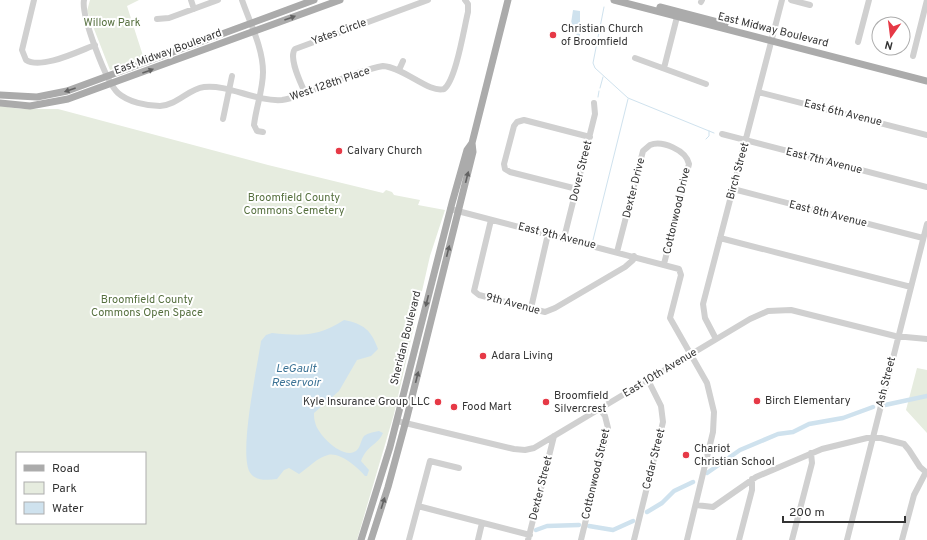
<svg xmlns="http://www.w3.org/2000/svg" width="927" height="540" font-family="Overpass,sans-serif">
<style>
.green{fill:#e6ecdf;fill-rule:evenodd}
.water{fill:#cfe2ee}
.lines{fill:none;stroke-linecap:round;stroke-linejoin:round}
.stream{stroke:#cfe2ee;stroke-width:1}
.canal{stroke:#cfe2ee;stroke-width:4.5}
.minor{stroke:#d0d0d0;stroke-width:6}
.major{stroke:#ababab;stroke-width:7}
.oneway{fill:#636363}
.poi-dot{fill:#e63946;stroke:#fff;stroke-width:1.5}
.labels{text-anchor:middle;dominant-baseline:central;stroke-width:4;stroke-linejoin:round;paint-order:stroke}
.park-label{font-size:11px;fill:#56703f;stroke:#fff}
.poi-label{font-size:11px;fill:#333;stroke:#fff;text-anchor:start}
.street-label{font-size:11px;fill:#333;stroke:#fff}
.water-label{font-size:12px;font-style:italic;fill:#3f7597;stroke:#fff}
</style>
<rect width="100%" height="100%" fill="#fff"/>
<path class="green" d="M90,0h49l-12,6 17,53 -34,11 -23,-59z
M0,106l21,3h37l210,56 115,28 3,-3 6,2 2,3 26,5 -2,5 27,5 -15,46 -36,158 -37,126h-357zM17,453h128v70h-128z
M917,368l10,2v63l-21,-23z"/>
<path class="water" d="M573,10l7,1v26l-10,-7z
M344,320c20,4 27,10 34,29l-7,7 -14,4 -18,31 -25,22c0,3 0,6 1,9 2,12 26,36 39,30 7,-3 6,-11 10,-16 4,-3 10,-4 15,-5l4,2c-5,12 -16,12 -22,28l8,9 -2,6h-2c-8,-9 -25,-24 -37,-21 -10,2 -20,13 -29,19l-10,-6 -5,2 -7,9c-9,1 -20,2 -26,-5 -14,-16 7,-110 10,-133l5,-6 6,-2c30,3 45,4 72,-13z"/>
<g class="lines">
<path class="stream" d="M604,7l-11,56 2,5 33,30 86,35
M601,27l11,3
M600,88l3,-11
M598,97l1,-6
M706,139l3,-3v-5
M593,240l35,-141"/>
<path class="canal" d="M885,405l42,-9
M707,473l33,-23 38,-16 15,-2 16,-8 34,-6 30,-11
M647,512l15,-9 12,-12 19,-9
M589,526l24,4 20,-9
M536,530l11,-4 32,-1"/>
<path class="minor" d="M34,0l-12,50 4,10c15,10 53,-9 69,-15
M84,0c-3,15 22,82 34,93 10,9 29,13 42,13 18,-1 28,-17 44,-19 24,-3 52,15 78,13 9,-1 18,-5 26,-8 24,-9 49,-21 75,-26 20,1 47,28 61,23
M191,0l3,9
M242,0c8,23 21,48 21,72 0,18 -7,35 -9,53l3,6 6,1
M791,0l19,5
M701,2l1,-2
M157,19l12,-1 49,-18
M858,42l11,-42
M913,56l14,-56
M635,58l71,26
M664,68l14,-55
M399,70l4,-9
M444,89c12,-9 20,-61 24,-77v-8l-3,-4
M758,92l169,43
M305,93c-4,-10 -17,-35 -10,-44l133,-49
M223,119l9,-43
M722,134l205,53
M577,189l-67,-17 -5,-3 -1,-5 10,-38 3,-4 7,-2 66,17
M733,189l190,49
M450,209l229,60 2,6 -11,43 37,65 7,29 -1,20 -26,108
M491,220l-17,71 5,4 66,17 10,-4 70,-41 8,-7 1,-4
M564,238l31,-124 -1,-11
M720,238l191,49
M617,252l26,-101 7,-6c12,-5 36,5 39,19l-25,100
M531,308l17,-74
M716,339l-11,-21 -2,-14 79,-304
M397,421l117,28 11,1 9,-2 216,-129 18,-8 23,-1 104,26 32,3
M696,505l17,2 43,-30 66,-28 45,-11h14l23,6 5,6 11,17 7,6
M418,506l112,29
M409,540l21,-79 29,7
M478,540l4,-17
M528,540l26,-104
M581,540l27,-112 -3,-12 -5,-7
M634,540l29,-118 -2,-16 -13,-26
M739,540l13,-50v-11
M792,540l20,-77 -1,-10
M847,540l80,-316
M902,540l12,-45 12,-23"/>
<path class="major" d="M614,0l313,81
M660,7l65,17
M0,95l37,2 30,-6 247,-91
M0,103l30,3 38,-7 272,-99
M361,540l29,-93 62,-244 15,-53 5,-7
M371,540l17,-53 19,-70 66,-265 -1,-9 36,-143"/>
</g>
<defs><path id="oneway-solid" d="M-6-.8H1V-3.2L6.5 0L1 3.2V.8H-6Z"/></defs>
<g class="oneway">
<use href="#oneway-solid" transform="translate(290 18) rotate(-20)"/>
<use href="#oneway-solid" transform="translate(148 71) rotate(-20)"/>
<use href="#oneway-solid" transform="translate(70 90) rotate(161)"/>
<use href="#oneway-solid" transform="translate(467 177) rotate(-76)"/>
<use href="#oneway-solid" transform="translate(448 251) rotate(-76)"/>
<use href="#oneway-solid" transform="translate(427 301) rotate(104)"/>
<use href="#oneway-solid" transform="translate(417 377) rotate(-76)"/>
<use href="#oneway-solid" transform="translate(383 503) rotate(-72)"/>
</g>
<g class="poi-dot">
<circle cx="553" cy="35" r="4"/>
<circle cx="339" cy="151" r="4"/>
<circle cx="483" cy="356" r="4"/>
<circle cx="757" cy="401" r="4"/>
<circle cx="438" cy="402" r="4"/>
<circle cx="546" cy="402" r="4"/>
<circle cx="454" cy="407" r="4"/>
<circle cx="686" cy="455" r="4"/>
</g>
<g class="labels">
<g class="park-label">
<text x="112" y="23">Willow Park</text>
<text x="294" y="198">Broomfield County<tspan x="294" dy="13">Commons Cemetery</tspan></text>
<text x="147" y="300">Broomfield County<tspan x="147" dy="13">Commons Open Space</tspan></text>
</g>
<g class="poi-label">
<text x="561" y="29">Christian Church<tspan x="561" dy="13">of Broomfield</tspan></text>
<text x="347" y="151">Calvary Church</text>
<text x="491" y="356">Adara Living</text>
<text x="554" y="396">Broomfield<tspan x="554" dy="13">Silvercrest</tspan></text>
<text x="765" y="401">Birch Elementary</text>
<text x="430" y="402" text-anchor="end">Kyle Insurance Group LLC</text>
<text x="462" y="407">Food Mart</text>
<text x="694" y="449">Chariot<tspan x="694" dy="13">Christian School</tspan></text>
</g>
<g class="street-label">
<text transform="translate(773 30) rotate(14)">East Midway Boulevard</text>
<text transform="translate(339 32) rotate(-20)">Yates Circle</text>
<text transform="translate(168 52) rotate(-20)">East Midway Boulevard</text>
<text transform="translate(330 84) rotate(-19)">West 128th Place</text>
<text transform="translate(843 113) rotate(14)">East 6th Avenue</text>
<text transform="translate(824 161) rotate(14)">East 7th Avenue</text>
<text transform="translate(581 171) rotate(-76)">Dover Street</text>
<text transform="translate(738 171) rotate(-75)">Birch Street</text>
<text transform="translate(634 188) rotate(-76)">Dexter Drive</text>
<text transform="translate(677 211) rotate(-77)">Cottonwood Drive</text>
<text transform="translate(828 214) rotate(14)">East 8th Avenue</text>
<text transform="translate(557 236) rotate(14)">East 9th Avenue</text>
<text transform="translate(513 304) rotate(15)">9th Avenue</text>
<text transform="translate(406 338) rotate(-76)">Sheridan Boulevard</text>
<text transform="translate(660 373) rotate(-31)">East 10th Avenue</text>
<text transform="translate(886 382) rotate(-76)">Ash Street</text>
<text transform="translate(654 459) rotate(-76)">Cedar Street</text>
<text transform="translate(596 474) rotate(-77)">Cottonwood Street</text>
<text transform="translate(541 488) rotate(-76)">Dexter Street</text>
</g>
<g class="water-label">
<text x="296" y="369">LeGault<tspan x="296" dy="14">Reservoir</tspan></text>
</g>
</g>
<rect x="16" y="452" width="130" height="72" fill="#ffffff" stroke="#adadad"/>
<rect x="24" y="465" width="20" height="6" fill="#ababab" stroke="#adadad"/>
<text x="52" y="472" font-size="12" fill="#333333">Road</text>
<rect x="24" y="482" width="20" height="12" fill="#e6ecdf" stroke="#adadad"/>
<text x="52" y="492" font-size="12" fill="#333333">Park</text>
<rect x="24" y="502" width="20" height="12" fill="#cfe2ee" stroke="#adadad"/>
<text x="52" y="512" font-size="12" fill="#333333">Water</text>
<g transform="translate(891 36) rotate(194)"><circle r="19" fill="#ffffff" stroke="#adadad"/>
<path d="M0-3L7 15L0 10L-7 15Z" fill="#e63946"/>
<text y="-6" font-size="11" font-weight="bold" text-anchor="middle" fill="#333333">N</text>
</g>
<path d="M783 516v6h122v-6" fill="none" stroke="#333333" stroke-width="2"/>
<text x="789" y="516" font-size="12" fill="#333333" stroke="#ffffff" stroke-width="3" paint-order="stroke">200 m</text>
</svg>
